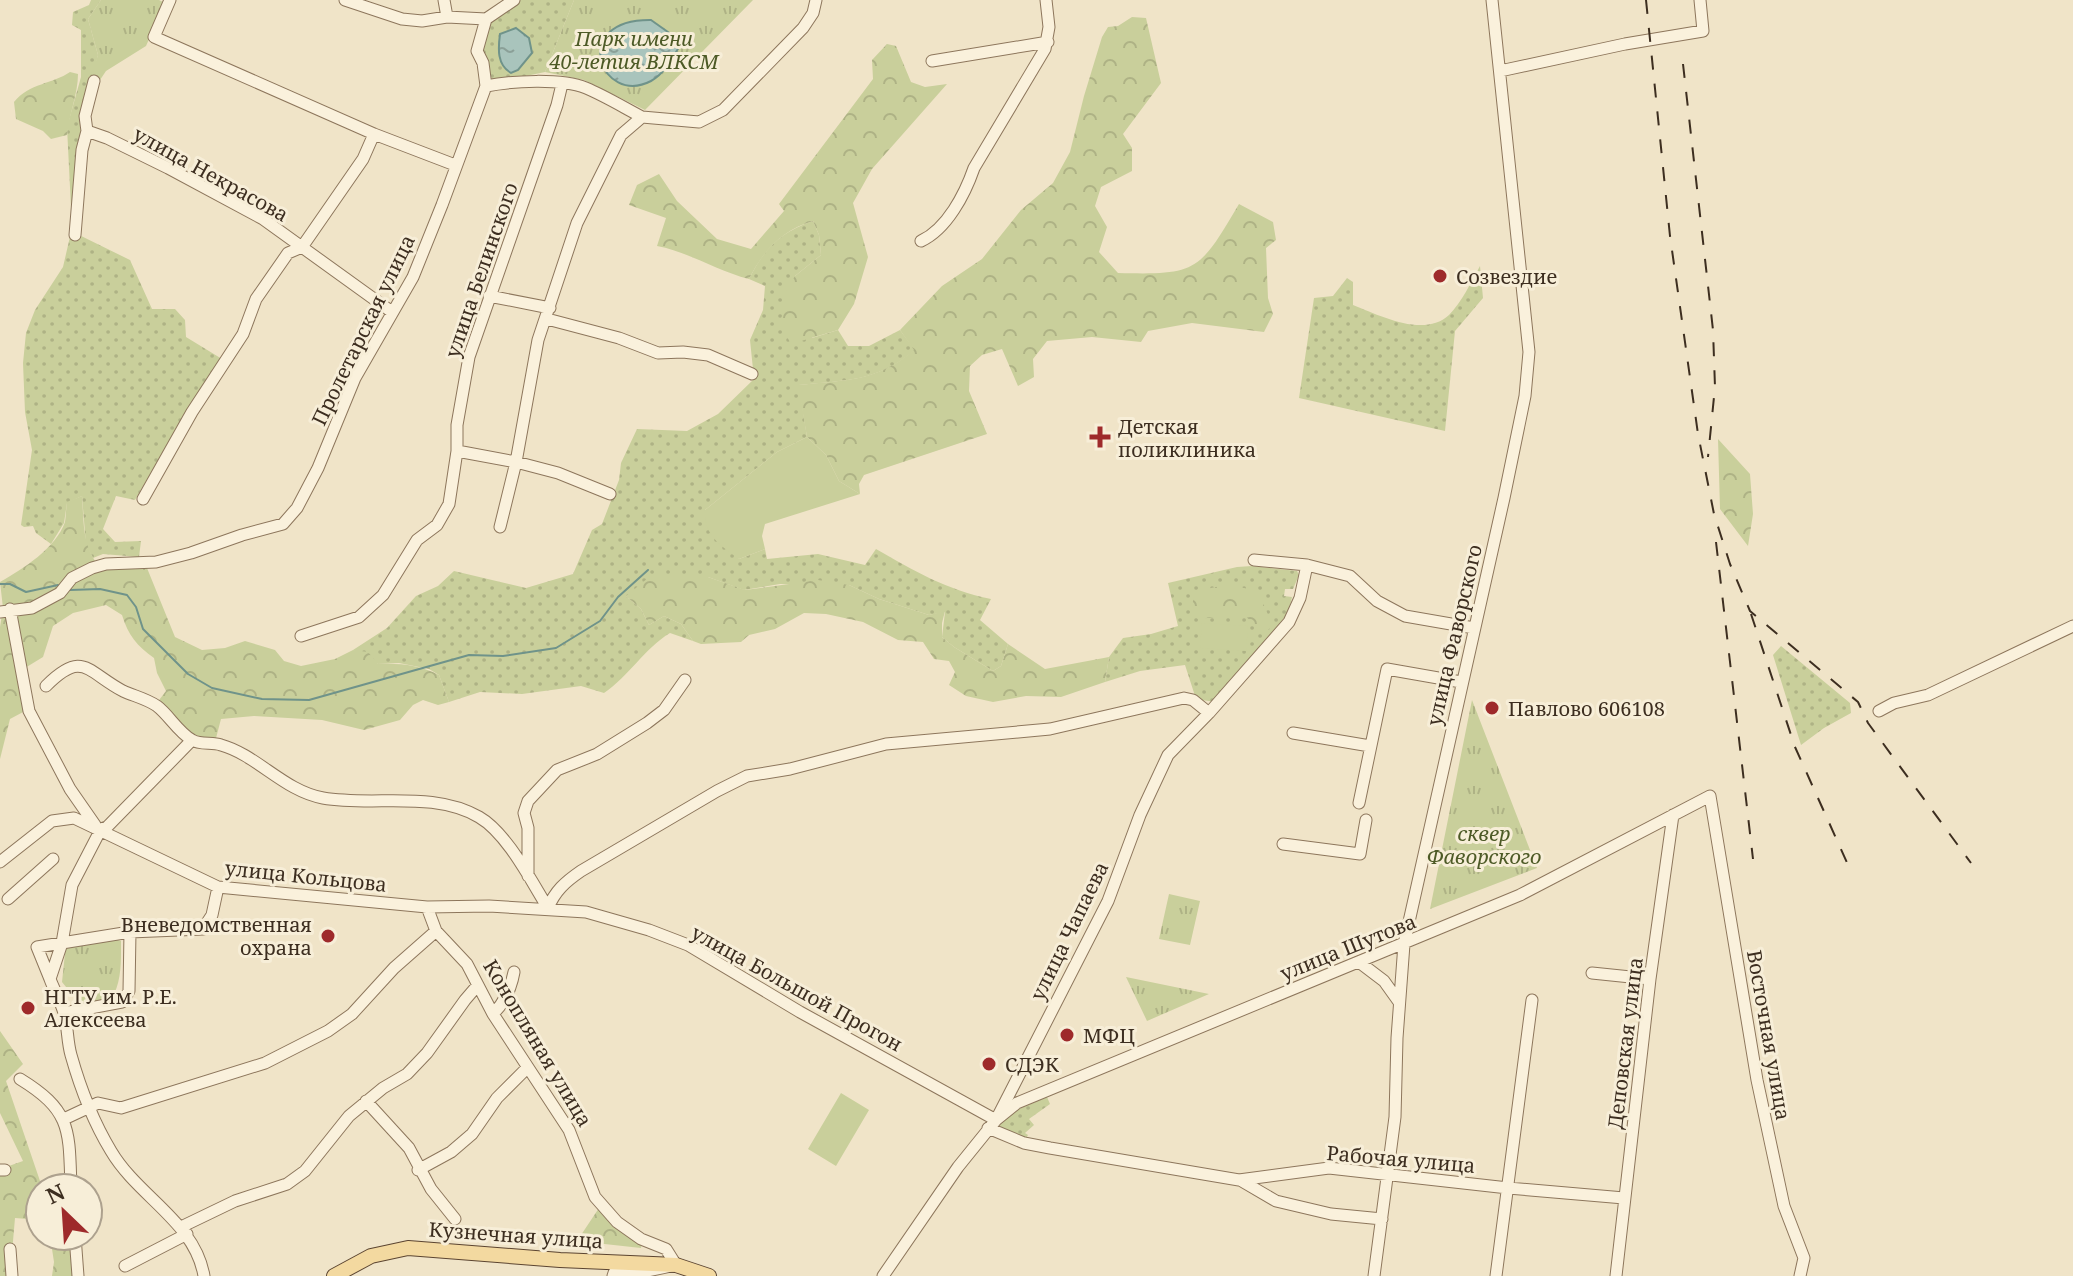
<svg xmlns="http://www.w3.org/2000/svg" width="2073" height="1276" font-family="'Noto Serif',serif">
<style>
.grass{fill:url(#grass-dots)}
.forest{fill:url(#forest-crowns)}
.park{fill:url(#park-tufts)}
.garden{fill:#c9cf9b}
.water{fill:url(#water-ripples);stroke:#6f938a;stroke-width:2}
.lines{fill:none;stroke-linecap:round;stroke-linejoin:round}
.stream{stroke:#6f938a;stroke-width:2}
.minor-casing{stroke:#8d765c;stroke-width:13}
.major-casing{stroke:#5b4430;stroke-width:16}
.minor{stroke:#faf1dc;stroke-width:11}
.major{stroke:#f3d9a0;stroke-width:14}
.rail{stroke:#3d2e20;stroke-width:2;stroke-dasharray:14 14;stroke-linecap:butt}
.poi-dot{fill:#9e2a2b;stroke:#f7eed8;stroke-width:3}
.labels{text-anchor:middle;dominant-baseline:central;stroke-width:6;stroke-linejoin:round;paint-order:stroke}
.park-label{font-size:20px;font-style:italic;fill:#4d5a26;stroke:#f7eed8}
.street-label{font-size:20px;fill:#3d2e20;stroke:#f7eed8}
.poi-label{font-size:20px;fill:#3d2e20;stroke:#f7eed8;text-anchor:start}
</style>
<defs>
<pattern id="grass-dots" width="8" height="8" patternUnits="userSpaceOnUse" patternTransform="scale(2)"><rect width="8" height="8" fill="#c9cf9b"/><path d="M2 2h.1M6 6h.1" fill="none" stroke="#aeb285" stroke-width="1.8" stroke-linecap="round"/></pattern>
<pattern id="forest-crowns" width="20" height="18" patternUnits="userSpaceOnUse" patternTransform="scale(2)"><rect width="20" height="18" fill="#c9cf9b"/><path d="M2 6a3 3 0 1 1 6 0M12 15a3 3 0 1 1 6 0" fill="none" stroke="#aeb285"/></pattern>
<pattern id="park-tufts" width="24" height="20" patternUnits="userSpaceOnUse" patternTransform="scale(2)"><rect width="24" height="20" fill="#c9cf9b"/><path d="M3 7l-1-3M5 7V3M7 7l1-3M15 17l-1-3M17 17v-4M19 17l1-3" fill="none" stroke="#aeb285"/></pattern>
<pattern id="water-ripples" width="26" height="14" patternUnits="userSpaceOnUse" patternTransform="scale(2)"><rect width="26" height="14" fill="#a9c4bc"/><path d="M2 4q2-2 4 0t4 0M15 11q2-2 4 0t4 0" fill="none" stroke="#8ba098"/></pattern>
</defs>
<rect width="100%" height="100%" fill="#f0e4c8"/>
<path class="grass" d="M91,0h10l-13,19 10,36 -17,75 -8,102 57,28 22,49h23l10,11 1,17 36,22 -44,67 -43,74 -19,-4 -13,33 12,13 26,-1 -2,16 -36,-3 -10,4 -7,-13 -4,-49 -15,7 -3,20 -13,21 -15,-11 -3,-7 -9,1 -3,-2 11,-75 -7,-38 -2,-49 3,-30 9,-23 28,-43 9,-39 -5,-101 14,-50v-47l-9,-5 1,-13 16,-7z
M520,0h54l-29,72 -52,11 -10,-34 7,-28z
M813,221l6,14 2,20 -26,21 17,62 26,-8 10,16h21l31,-16 15,20c-38,32 -69,30 -116,35l8,52 -30,15 -72,58 34,49 26,-10 2,10 51,-5 47,11 11,-16c38,22 71,41 115,50l-11,21 28,24 -7,22 -8,5 -39,-24 -12,-10 3,-25 -16,3 -50,-16 -30,-14 -69,-1 -36,6 -36,-13 -82,19 15,13 8,16 15,-9 17,8 12,17 -23,-8c-26,16 -41,43 -66,60l-23,-7 -59,8 -42,-2 -31,10 -10,-27 -10,-6 -30,-6 -21,1 -25,-14 34,-22 29,-32 22,-10 16,-15 72,17 47,-14 19,-44 10,-6 17,-44 2,-17 16,-34 50,2 31,-17 36,-35 -4,-39 13,-30 2,-24 -16,-7c15,-30 31,-47 64,-58z
M1480,266l3,32 -28,33 -10,100 -146,-33 15,-100 19,-2 14,-18 6,4v23c28,11 71,33 96,10 13,-13 22,-33 31,-49z
M1252,566l45,5 2,4 -6,14h-8l-1,7 8,1c-6,38 -58,71 -77,105l-19,-3 -11,-34 -45,6 -35,11 4,-25 14,-19 28,-4 27,-8 -10,-43 69,-16z
M1781,646l69,57 1,10 -27,15 -23,17 -28,-90z
M1047,1097l3,7 -21,15 5,6 -9,8 3,2 -3,5 -29,-12 18,-17z"/>
<path class="forest" d="M1132,17l14,1 15,65 -38,51 9,14v23l-31,16 -6,19 12,21 -8,25 19,21c79,2 81,-1 121,-69l34,18 3,18 -10,8 2,50 5,16 -9,18 -72,-9 -44,8 -7,11 -49,-5 -45,4 -14,18 1,18 -16,9 -16,-37 -20,6 -12,11 -1,25 18,43 -123,41 -5,9 1,10 -21,-13 -13,-26 -19,-18 -9,-52c47,-5 79,-3 116,-35l-14,-20 42,-44 40,-27 39,-49 32,-27 17,-31 14,-56 18,-59 6,-10 10,-1z
M887,44l9,2 15,36 14,5 22,-3 -75,85 -19,34 15,54 -14,47 -16,26 -47,14 -10,-18 3,-32 11,-18 26,-21 -2,-20 -6,-14c-31,9 -50,30 -64,58 -32,-8 -60,-27 -92,-33l9,-28 -37,-13 8,-20 22,-11 18,27 40,38 34,10 33,-38 -5,-7 94,-125 -1,-19z
M70,72l8,2c0,20 -9,40 -11,61l-16,4 -8,-8 -27,-12 -2,-17c15,-19 39,-18 56,-30z
M1718,439l32,35 3,40 -5,32 -28,-37z
M82,496c2,26 0,48 16,69l49,3 28,69 27,13 23,-2 20,-7 30,9 9,11 17,5 34,-7 18,-9 15,2 10,12c22,-1 42,1 61,11l10,27 -11,3 -15,-5 -10,5 -13,15 -36,10 -42,-10 -68,-4 -33,3 -6,23 -22,-4 -37,-34 10,-13 -9,-18 -3,-15c-17,-12 -26,-23 -32,-43l-16,-10 -33,8 -20,13 -10,31 -18,11v43l-15,8 -10,40v-132l3,-19 -3,-26c23,-13 56,-34 65,-60 1,-6 1,-14 2,-20z
M653,574l55,3 37,13 73,-10 31,5 30,14 50,16 16,-4 -3,12v14l12,10 39,24 8,-5 7,-22 37,25 64,-12 -4,25 -44,15 -35,-1 -33,6 -27,-6 -17,-11 6,-13 -6,-11 -15,-2 -11,-17 -25,-2 -35,-18 -37,-8 -22,-1 -29,16 -26,6 -8,7 -40,2 -8,-3 -12,-17 -17,-8 -15,9 -8,-16 -15,-13z
M1226,585c35,3 34,12 47,41l-9,7 -21,-19 -45,5 -7,-11 5,-17z
M0,1031l23,33 -17,17 34,100 28,-5 1,12h-29v32l-25,-2 -5,58h-10v-103l6,-6 17,-6 -23,-48z
M599,1208l43,35 -1,5 -64,-7z
M50,1236h23l3,40h-24l2,-14z"/>
<path class="park" d="M101,0h58l6,3 -19,43 -40,25 -8,12 -8,-3 8,-25 -10,-36z
M574,0h179l-108,110 -61,-30 -39,-8z
M1472,700l65,168 -107,41z
M1169,894l31,7 -10,44 -31,-6z
M106,937l15,4c0,21 1,41 -10,59l-28,8 -21,-26 4,-38z
M1126,977l83,17 -62,27z"/>
<path class="garden" d="M807,437l19,18 13,26 21,13 -95,30 -3,12 3,13 -26,10c-19,-14 -35,-23 -34,-49l72,-58z
M1202,623l46,3 -2,25 -46,-3z
M841,1093l28,17 -33,56 -28,-17z"/>
<path class="water" d="M651,20l31,22c-8,13 -16,31 -31,39 -50,26 -83,-62 0,-61z
M516,28l13,10 3,15 -14,17 -7,3c-14,-8 -13,-24 -11,-39z"/>
<g class="lines">
<path class="stream" d="M0,584h10l16,8 32,-7
M70,590l30,-1 27,6 9,12 7,22 45,45 24,14 50,11 47,1 160,-45 34,1 53,-8 44,-27 18,-24 30,-27"/>
<defs>
<path id="minor" d="M170,0l-16,37 220,97 81,31
M345,0l57,19 20,2 25,-4 39,2
M444,0l3,17
M486,19l28,-19
M932,61l116,-19
M1500,71l125,-27 78,-13 -3,-31
M486,86c26,-5 75,-8 100,2 19,8 37,19 56,29
M87,131l20,7 61,30 95,51 129,93
M75,235l7,-85 5,-19 -2,-15 9,-35
M921,241c26,-12 44,-47 53,-73l71,-119 4,-22 -3,-27
M489,296l61,12
M547,319l72,19 39,15 25,-1 25,3 44,19
M457,451l59,11 42,11 52,21
M143,499l49,-87 51,-78 13,-35 32,-46 14,-6 61,-88 11,-25
M500,527l16,-65 22,-122 39,-117 44,-88 21,-18 57,5 24,-12 80,-82 10,-15 3,-13
M1254,560l53,5 43,11 27,25 28,15 69,12
M10,609l19,102 41,78 25,36
M0,612l32,-4 28,-15 12,-15 20,-10 14,-4 50,-2 35,-9 51,-18 41,-11 14,-16 21,-40 37,-90 58,-101 29,-72 44,-119 -3,-23 -6,-12 9,-32
M301,636l58,-19 24,-22 34,-55 20,-15 12,-21 8,-53v-26l12,-68 88,-252 5,-21
M46,686c37,-37 41,-14 77,5 11,5 24,8 34,15 12,9 21,26 35,34 8,5 20,2 29,5 36,10 63,46 102,53 51,9 109,-8 156,19 28,16 52,64 69,91
M1879,711l15,-8 34,-8 145,-69
M1293,733l77,13
M192,740l-85,87 -6,2 -29,56 -10,58 -12,36c4,11 11,23 14,34 4,14 3,28 7,42 9,32 23,68 40,96 27,46 84,71 93,125
M1359,803l28,-134 74,13
M1283,844l77,10 6,-34
M0,862l52,-41 22,-3 144,69 209,20 62,-1 97,6 63,18 39,15 112,67 196,108
M528,876v-48l-4,-15 4,-12 29,-31 40,-16 50,-31 17,-13 21,-30
M8,899l45,-40
M427,907l9,24 31,33 26,50 76,116 26,67 22,25 24,17 25,10 10,16 -43,9 -19,-1 -1,3
M548,908c7,-17 17,-26 33,-37l136,-80 30,-15 43,-7 96,-25 164,-15 134,-31 9,2 16,13
M1359,962l25,19 15,21
M1592,973l58,6
M50,979l-13,-32 93,-15 73,-3 9,-14 6,-28
M64,1013l58,-11 7,-11 1,-59
M493,1014c12,-12 18,-25 21,-42
M20,1079c52,32 49,51 51,109
M366,1101l43,47 22,41 24,30
M64,1119l34,-16 23,5 144,-45 63,-32 24,-17 42,-46 42,-37
M996,1120l21,-17 503,-208 190,-99 47,284 27,126 20,52 -4,18
M988,1128l36,15 26,5 189,32 90,-12 179,20 116,10
M0,1170h5
M418,1170l33,-18 21,-18 25,-36 30,-30
M1240,1180l36,21 55,13 51,5
M181,1227l54,-26 52,-17 18,-13 44,-55 34,-28 24,-14 20,-21 38,-53 12,-14
M75,1236l3,40
M10,1249l2,27
M125,1266l62,-32
M883,1276l75,-109 38,-47 112,-219 32,-86 28,-60 41,-42 80,-91 11,-24 7,-33
M1374,1276l21,-159 2,-79 7,-94 100,-446 21,-102 4,-44 -37,-352
M1496,1276l36,-276
M1616,1276l34,-297 23,-164"/>
<path id="major" d="M334,1276l37,-20 37,-8 152,12 116,5 33,11"/>
</defs>
<use href="#minor" class="minor-casing"/>
<use href="#major" class="major-casing"/>
<use href="#minor" class="minor"/>
<use href="#major" class="major"/>
<path class="rail" d="M1646,0l24,236 28,198 16,80 16,50 20,47 108,91 10,21 103,140
M1683,64l30,266 2,57 -7,70
M1716,542l37,317
M1751,614l44,133 54,120"/>
</g>
<g class="poi-dot">
<circle cx="1440" cy="276" r="8"/>
<path d="M1096 425h8v8h8v8h-8v8h-8v-8h-8v-8h8z"/>
<circle cx="1492" cy="708" r="8"/>
<circle cx="328" cy="936" r="8"/>
<circle cx="28" cy="1008" r="8"/>
<circle cx="1067" cy="1035" r="8"/>
<circle cx="989" cy="1064" r="8"/>
</g>
<g class="labels">
<g class="park-label">
<text x="634" y="38">Парк имени<tspan x="634" dy="23">40-летия ВЛКСМ</tspan></text>
<text x="1484" y="833">сквер<tspan x="1484" dy="23">Фаворского</tspan></text>
</g>
<g class="street-label">
<text transform="translate(211 174) rotate(29)">улица Некрасова</text>
<text transform="translate(481 270) rotate(-71)">улица Белинского</text>
<text transform="translate(363 330) rotate(-64)">Пролетарская улица</text>
<text transform="translate(1454 635) rotate(-77)">улица Фаворского</text>
<text transform="translate(306 876) rotate(6)">улица Кольцова</text>
<text transform="translate(1069 931) rotate(-64)">улица Чапаева</text>
<text transform="translate(1348 947) rotate(-22)">улица Шутова</text>
<text transform="translate(797 988) rotate(29)">улица Большой Прогон</text>
<text transform="translate(1769 1035) rotate(80)">Восточная улица</text>
<text transform="translate(538 1043) rotate(59)">Конопляная улица</text>
<text transform="translate(1625 1043) rotate(-83)">Деповская улица</text>
<text transform="translate(1401 1159) rotate(5)">Рабочая улица</text>
<text transform="translate(516 1235) rotate(4)">Кузнечная улица</text>
</g>
<g class="poi-label">
<text x="1456" y="276">Созвездие</text>
<text x="1118" y="426">Детская<tspan x="1118" dy="23">поликлиника</tspan></text>
<text x="1508" y="708">Павлово 606108</text>
<text x="312" y="924" text-anchor="end">Вневедомственная<tspan x="312" dy="23">охрана</tspan></text>
<text x="44" y="996">НГТУ им. Р.Е.<tspan x="44" dy="23">Алексеева</tspan></text>
<text x="1083" y="1035">МФЦ</text>
<text x="1005" y="1064">СДЭК</text>
</g>
</g>
<g transform="translate(64 1212) rotate(335)"><circle r="38" fill="#f7eed8" stroke="#ada18e" stroke-width="2"/>
<path d="M0-6L14 30L0 20L-14 30Z" fill="#9e2a2b"/>
<text y="-12" font-size="22" font-weight="bold" text-anchor="middle" fill="#3d2e20">N</text>
</g>
</svg>
